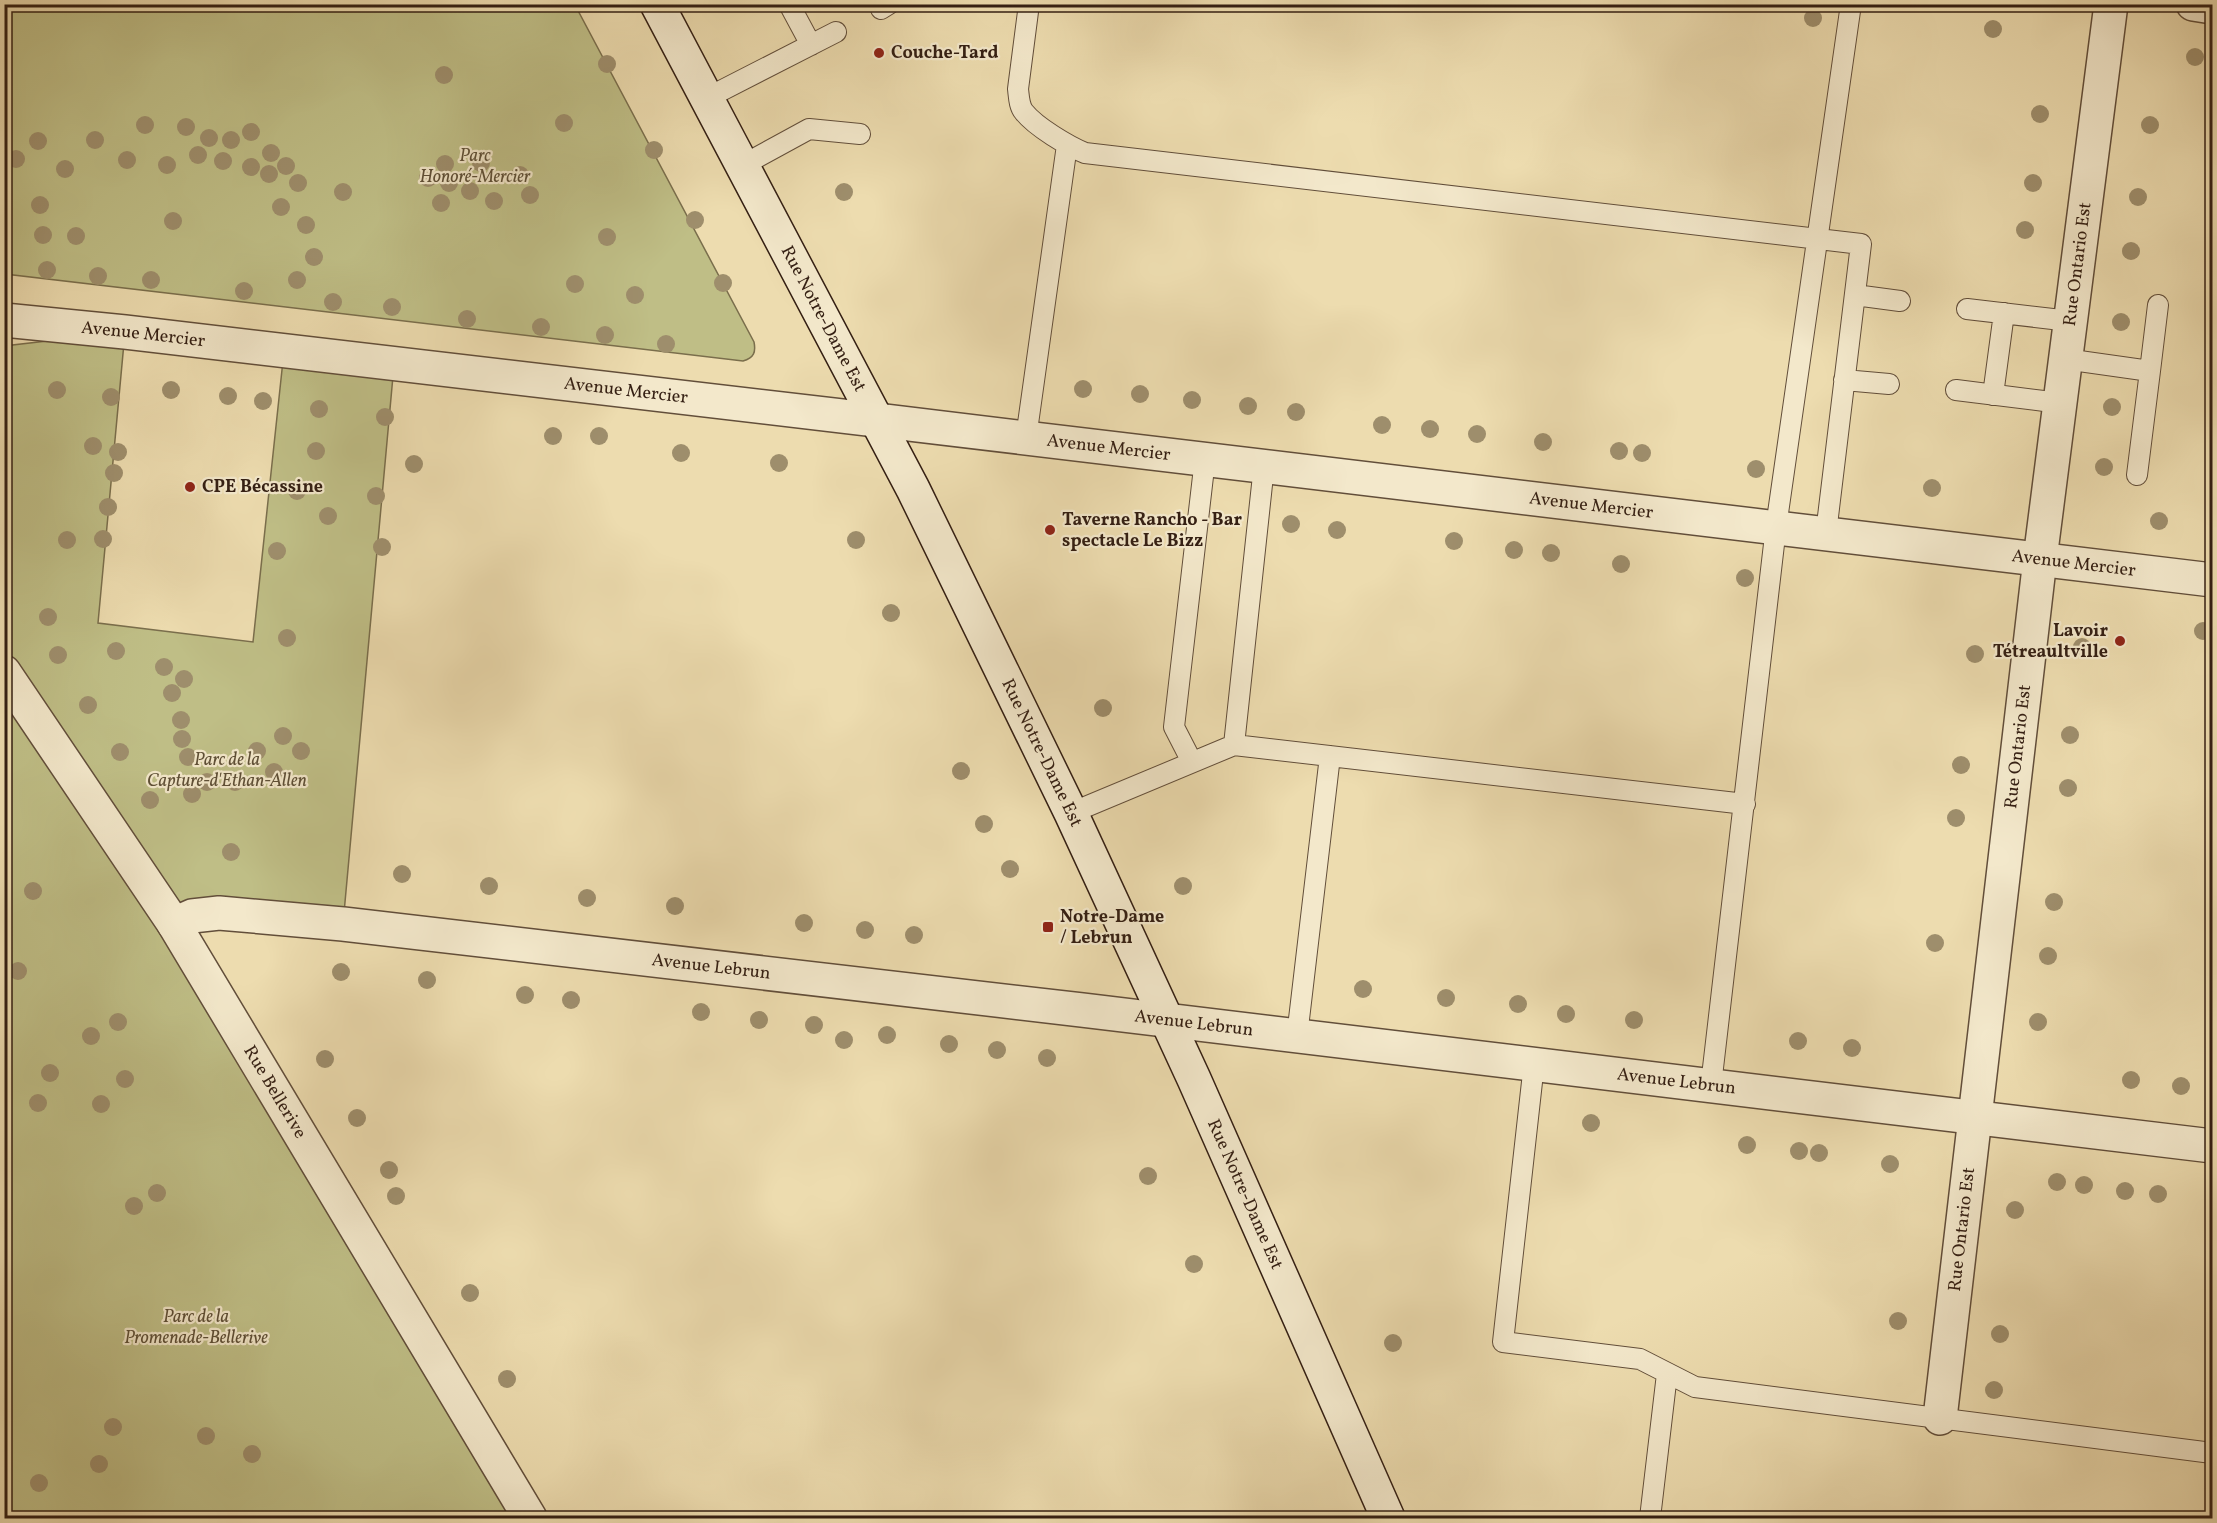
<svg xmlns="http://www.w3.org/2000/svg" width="2217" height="1523" font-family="Vollkorn,serif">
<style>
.green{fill:#bfbe86;stroke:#7a6e4c;stroke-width:1.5}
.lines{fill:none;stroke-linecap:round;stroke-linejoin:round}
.service-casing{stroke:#624e3a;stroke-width:22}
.minor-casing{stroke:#624e3a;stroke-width:36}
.secondary-casing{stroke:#341f13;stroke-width:36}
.service{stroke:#f3e8cb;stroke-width:20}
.minor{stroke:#f3e8cb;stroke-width:33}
.secondary{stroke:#f3e8cb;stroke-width:33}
.tree{fill:#9e8e6c}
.poi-dot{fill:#8f2418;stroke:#f3e8cb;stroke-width:2}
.labels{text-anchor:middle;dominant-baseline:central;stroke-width:4.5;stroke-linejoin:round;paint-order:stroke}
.poi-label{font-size:18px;font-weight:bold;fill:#341f13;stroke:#f3e8cb;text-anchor:start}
.park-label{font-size:18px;font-style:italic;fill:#5e4f36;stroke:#f3e8cb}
.street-label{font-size:18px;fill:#341f13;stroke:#f3e8cb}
</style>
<rect width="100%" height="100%" fill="#eddcaf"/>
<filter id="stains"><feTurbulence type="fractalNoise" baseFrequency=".00333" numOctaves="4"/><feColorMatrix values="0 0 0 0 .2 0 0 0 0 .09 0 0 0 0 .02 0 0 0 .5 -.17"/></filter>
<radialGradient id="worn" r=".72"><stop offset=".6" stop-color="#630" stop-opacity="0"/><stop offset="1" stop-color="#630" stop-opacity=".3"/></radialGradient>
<path class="green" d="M5,4l570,1 179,337c2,10 0,16 -11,19l-738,-87z
M125,332l-27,291 155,19 31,-291 110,14 -51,559h-169l361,594h-530l-1,-1172z"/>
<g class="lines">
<defs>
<path id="service" d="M789,4l22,41
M1029,4l-11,85c1,8 1,17 6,23 12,15 44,34 61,41l776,91 -35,289
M881,9l8,-5
M707,98l129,-66
M743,165l66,-36 51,5
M1855,295l45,6
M1967,309l103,12
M2065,359l85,12 -13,104
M2150,371l8,-66
M1844,380l45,4
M1956,390l104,13
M1993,395l11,-82
M1026,438l41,-293
M1264,466l-30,279 511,59
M1192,762l-18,-35 31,-268
M1071,813l163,-68
M1297,1036l33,-280
M1534,1064l-31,278 137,17 55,28 517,66
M1711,1085l65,-558 75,-523
M1650,1518l17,-144"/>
<g id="minor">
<path d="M2193,4l19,3"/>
<path id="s1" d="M4,320l121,12 751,88 1336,160"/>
<path id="s2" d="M4,672l170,252 356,594"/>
<path id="s3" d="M174,924l18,-8 27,-3 124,11 739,86 1130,136"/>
<path id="s4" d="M1940,1418l100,-859 71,-555"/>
</g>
<g id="secondary">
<path id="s5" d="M657,4l256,485 158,324 123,266 194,439"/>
</g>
</defs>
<use href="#service" class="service-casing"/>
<use href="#minor" class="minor-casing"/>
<use href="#secondary" class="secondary-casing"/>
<use href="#service" class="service"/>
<use href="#minor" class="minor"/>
<use href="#secondary" class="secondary"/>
</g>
<g class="tree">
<circle cx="1813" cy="18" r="9"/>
<circle cx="1993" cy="29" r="9"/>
<circle cx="2195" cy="57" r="9"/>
<circle cx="607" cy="64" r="9"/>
<circle cx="444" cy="75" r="9"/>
<circle cx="2040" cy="114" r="9"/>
<circle cx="564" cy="123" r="9"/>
<circle cx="145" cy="125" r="9"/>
<circle cx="2150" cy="125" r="9"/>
<circle cx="186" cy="127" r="9"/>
<circle cx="251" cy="132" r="9"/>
<circle cx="209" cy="138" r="9"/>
<circle cx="95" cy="140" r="9"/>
<circle cx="231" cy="140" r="9"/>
<circle cx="38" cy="141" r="9"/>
<circle cx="654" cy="150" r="9"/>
<circle cx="271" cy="153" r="9"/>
<circle cx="198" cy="155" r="9"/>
<circle cx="16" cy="159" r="9"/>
<circle cx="127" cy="160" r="9"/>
<circle cx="223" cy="161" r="9"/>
<circle cx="481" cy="163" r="9"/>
<circle cx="445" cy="164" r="9"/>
<circle cx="167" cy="165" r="9"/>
<circle cx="286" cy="166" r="9"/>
<circle cx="251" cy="167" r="9"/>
<circle cx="65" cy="169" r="9"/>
<circle cx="269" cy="174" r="9"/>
<circle cx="520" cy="175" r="9"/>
<circle cx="428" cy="178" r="9"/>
<circle cx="298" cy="183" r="9"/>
<circle cx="449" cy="183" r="9"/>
<circle cx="2033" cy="183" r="9"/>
<circle cx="470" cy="191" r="9"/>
<circle cx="343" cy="192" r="9"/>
<circle cx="844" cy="192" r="9"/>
<circle cx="530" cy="195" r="9"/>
<circle cx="2138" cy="197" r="9"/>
<circle cx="494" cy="201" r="9"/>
<circle cx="441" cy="203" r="9"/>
<circle cx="40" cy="205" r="9"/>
<circle cx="281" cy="207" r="9"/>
<circle cx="695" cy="220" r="9"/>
<circle cx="173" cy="221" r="9"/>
<circle cx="306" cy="225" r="9"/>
<circle cx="2025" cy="230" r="9"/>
<circle cx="43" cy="235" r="9"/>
<circle cx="76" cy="236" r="9"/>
<circle cx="607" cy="237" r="9"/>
<circle cx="2131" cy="251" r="9"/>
<circle cx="314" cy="257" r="9"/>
<circle cx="47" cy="270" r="9"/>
<circle cx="98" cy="276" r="9"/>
<circle cx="151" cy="280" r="9"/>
<circle cx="297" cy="280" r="9"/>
<circle cx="723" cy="283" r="9"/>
<circle cx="575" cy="284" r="9"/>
<circle cx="244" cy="291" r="9"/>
<circle cx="635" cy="295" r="9"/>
<circle cx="333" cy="302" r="9"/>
<circle cx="392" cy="307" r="9"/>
<circle cx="467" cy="319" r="9"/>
<circle cx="2121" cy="322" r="9"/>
<circle cx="541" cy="327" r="9"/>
<circle cx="605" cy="335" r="9"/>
<circle cx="666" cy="344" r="9"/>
<circle cx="1083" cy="389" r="9"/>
<circle cx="57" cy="390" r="9"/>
<circle cx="171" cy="390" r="9"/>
<circle cx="1140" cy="394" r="9"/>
<circle cx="228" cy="396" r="9"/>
<circle cx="111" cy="397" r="9"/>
<circle cx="1192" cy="400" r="9"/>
<circle cx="263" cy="401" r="9"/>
<circle cx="1248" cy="406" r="9"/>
<circle cx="2112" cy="407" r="9"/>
<circle cx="319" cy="409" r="9"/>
<circle cx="1296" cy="412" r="9"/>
<circle cx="385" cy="417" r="9"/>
<circle cx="1382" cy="425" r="9"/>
<circle cx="1430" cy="429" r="9"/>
<circle cx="1477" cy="434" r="9"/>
<circle cx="553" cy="436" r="9"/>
<circle cx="599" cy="436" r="9"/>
<circle cx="1543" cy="442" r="9"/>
<circle cx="93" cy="446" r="9"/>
<circle cx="316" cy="451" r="9"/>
<circle cx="1619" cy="451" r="9"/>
<circle cx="118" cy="452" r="9"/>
<circle cx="681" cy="453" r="9"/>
<circle cx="1642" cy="453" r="9"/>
<circle cx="779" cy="463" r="9"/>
<circle cx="414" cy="464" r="9"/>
<circle cx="2104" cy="467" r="9"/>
<circle cx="1756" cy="469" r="9"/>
<circle cx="114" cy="473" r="9"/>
<circle cx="1932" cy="488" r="9"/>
<circle cx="297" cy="491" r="9"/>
<circle cx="376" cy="496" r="9"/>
<circle cx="108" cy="507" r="9"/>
<circle cx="328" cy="516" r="9"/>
<circle cx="2159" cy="521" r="9"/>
<circle cx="1291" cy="524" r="9"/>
<circle cx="1337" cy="530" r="9"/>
<circle cx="103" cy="539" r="9"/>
<circle cx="67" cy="540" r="9"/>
<circle cx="856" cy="540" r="9"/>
<circle cx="1454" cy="541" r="9"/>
<circle cx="382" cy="547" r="9"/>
<circle cx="1514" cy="550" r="9"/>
<circle cx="277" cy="551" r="9"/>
<circle cx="1551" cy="553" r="9"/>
<circle cx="1621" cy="564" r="9"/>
<circle cx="1745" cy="578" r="9"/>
<circle cx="891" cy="613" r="9"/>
<circle cx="48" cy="617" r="9"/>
<circle cx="2203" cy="631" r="9"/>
<circle cx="287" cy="638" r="9"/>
<circle cx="2082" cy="647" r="9"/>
<circle cx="116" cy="651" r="9"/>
<circle cx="1975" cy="654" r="9"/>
<circle cx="58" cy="655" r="9"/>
<circle cx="164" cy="667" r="9"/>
<circle cx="184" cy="679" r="9"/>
<circle cx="172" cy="693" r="9"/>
<circle cx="88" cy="705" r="9"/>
<circle cx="1103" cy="708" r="9"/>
<circle cx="181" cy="720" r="9"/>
<circle cx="2070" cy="735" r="9"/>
<circle cx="283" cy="736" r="9"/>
<circle cx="182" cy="739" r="9"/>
<circle cx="257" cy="751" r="9"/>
<circle cx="301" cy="751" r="9"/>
<circle cx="120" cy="752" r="9"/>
<circle cx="188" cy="757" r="9"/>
<circle cx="1961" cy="765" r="9"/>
<circle cx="961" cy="771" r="9"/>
<circle cx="274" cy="772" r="9"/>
<circle cx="207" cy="782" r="9"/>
<circle cx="235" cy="782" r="9"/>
<circle cx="2068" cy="788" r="9"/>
<circle cx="192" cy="794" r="9"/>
<circle cx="150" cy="800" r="9"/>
<circle cx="1956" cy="818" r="9"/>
<circle cx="984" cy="824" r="9"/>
<circle cx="231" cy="852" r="9"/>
<circle cx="1010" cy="869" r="9"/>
<circle cx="402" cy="874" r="9"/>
<circle cx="489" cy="886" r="9"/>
<circle cx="1183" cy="886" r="9"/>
<circle cx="33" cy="891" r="9"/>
<circle cx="587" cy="898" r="9"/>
<circle cx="2054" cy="902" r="9"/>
<circle cx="675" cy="906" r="9"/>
<circle cx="804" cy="923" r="9"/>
<circle cx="865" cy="930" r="9"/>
<circle cx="914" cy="935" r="9"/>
<circle cx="1935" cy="943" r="9"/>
<circle cx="2048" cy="956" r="9"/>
<circle cx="18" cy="971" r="9"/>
<circle cx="341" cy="972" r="9"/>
<circle cx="427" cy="980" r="9"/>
<circle cx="1363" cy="989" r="9"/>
<circle cx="525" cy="995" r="9"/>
<circle cx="1446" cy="998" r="9"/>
<circle cx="571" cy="1000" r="9"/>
<circle cx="1518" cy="1004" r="9"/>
<circle cx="701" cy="1012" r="9"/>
<circle cx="1566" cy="1014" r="9"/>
<circle cx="759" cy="1020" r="9"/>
<circle cx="1634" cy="1020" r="9"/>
<circle cx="118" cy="1022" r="9"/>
<circle cx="2038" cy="1022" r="9"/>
<circle cx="814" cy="1025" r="9"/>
<circle cx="887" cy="1035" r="9"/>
<circle cx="91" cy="1036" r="9"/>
<circle cx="844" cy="1040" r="9"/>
<circle cx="1798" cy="1041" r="9"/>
<circle cx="949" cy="1044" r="9"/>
<circle cx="1852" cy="1048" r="9"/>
<circle cx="997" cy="1050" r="9"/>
<circle cx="1047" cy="1058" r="9"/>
<circle cx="325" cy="1059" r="9"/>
<circle cx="50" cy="1073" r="9"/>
<circle cx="125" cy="1079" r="9"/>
<circle cx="2131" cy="1080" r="9"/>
<circle cx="2181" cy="1086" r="9"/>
<circle cx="38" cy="1103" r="9"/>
<circle cx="101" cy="1104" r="9"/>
<circle cx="357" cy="1118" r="9"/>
<circle cx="1591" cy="1123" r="9"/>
<circle cx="1747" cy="1145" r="9"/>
<circle cx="1799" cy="1151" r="9"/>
<circle cx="1819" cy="1153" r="9"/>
<circle cx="1890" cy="1164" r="9"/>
<circle cx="389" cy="1170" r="9"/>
<circle cx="1148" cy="1176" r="9"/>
<circle cx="2057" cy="1182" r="9"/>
<circle cx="2084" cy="1185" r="9"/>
<circle cx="2125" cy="1191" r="9"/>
<circle cx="157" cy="1193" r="9"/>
<circle cx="2158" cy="1194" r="9"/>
<circle cx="396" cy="1196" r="9"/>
<circle cx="134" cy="1206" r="9"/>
<circle cx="2015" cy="1210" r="9"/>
<circle cx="1194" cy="1264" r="9"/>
<circle cx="470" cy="1293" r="9"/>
<circle cx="1898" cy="1321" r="9"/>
<circle cx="2000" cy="1334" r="9"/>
<circle cx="1393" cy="1343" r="9"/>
<circle cx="507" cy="1379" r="9"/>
<circle cx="1994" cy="1390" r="9"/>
<circle cx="113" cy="1427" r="9"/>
<circle cx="206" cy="1436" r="9"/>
<circle cx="252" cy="1454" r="9"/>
<circle cx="99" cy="1464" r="9"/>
<circle cx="39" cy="1483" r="9"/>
</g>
<g class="poi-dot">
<circle cx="879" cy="53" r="6"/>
<circle cx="190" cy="487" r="6"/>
<circle cx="1050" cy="530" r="6"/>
<circle cx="2120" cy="641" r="6"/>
<rect x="1042" y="921" width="12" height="12" rx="3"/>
</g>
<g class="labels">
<g class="poi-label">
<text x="891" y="53">Couche-Tard</text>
<text x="202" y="487">CPE Bécassine</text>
<text x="1062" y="520">Taverne Rancho - Bar<tspan x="1062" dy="21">spectacle Le Bizz</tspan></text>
<text x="2108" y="631" text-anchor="end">Lavoir<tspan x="2108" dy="21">Tétreaultville</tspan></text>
<text x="1060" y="917">Notre-Dame<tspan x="1060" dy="21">/ Lebrun</tspan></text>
</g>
<g class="park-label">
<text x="475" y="156">Parc<tspan x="475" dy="21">Honoré-Mercier</tspan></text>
<text x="227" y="760">Parc de la<tspan x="227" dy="21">Capture-d'Ethan-Allen</tspan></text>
<text x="196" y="1317">Parc de la<tspan x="196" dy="21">Promenade-Bellerive</tspan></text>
</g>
<g class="street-label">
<text stroke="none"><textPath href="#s4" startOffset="1162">Rue Ontario Est</textPath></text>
<text stroke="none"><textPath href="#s5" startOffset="356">Rue Notre-Dame Est</textPath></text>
<text stroke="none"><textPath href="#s1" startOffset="140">Avenue Mercier</textPath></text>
<text stroke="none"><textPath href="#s1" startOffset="626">Avenue Mercier</textPath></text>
<text stroke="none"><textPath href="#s1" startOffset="1112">Avenue Mercier</textPath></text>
<text stroke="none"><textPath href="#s1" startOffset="1598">Avenue Mercier</textPath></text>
<text stroke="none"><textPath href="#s1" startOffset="2084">Avenue Mercier</textPath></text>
<text stroke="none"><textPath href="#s4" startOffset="676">Rue Ontario Est</textPath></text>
<text stroke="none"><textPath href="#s5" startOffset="842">Rue Notre-Dame Est</textPath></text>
<text stroke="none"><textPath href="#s3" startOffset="542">Avenue Lebrun</textPath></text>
<text stroke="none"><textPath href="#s3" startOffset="1028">Avenue Lebrun</textPath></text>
<text stroke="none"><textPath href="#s3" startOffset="1514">Avenue Lebrun</textPath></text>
<text stroke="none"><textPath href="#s2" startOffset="500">Rue Bellerive</textPath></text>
<text stroke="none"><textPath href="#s5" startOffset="1328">Rue Notre-Dame Est</textPath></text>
<text stroke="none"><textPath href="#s4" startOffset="190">Rue Ontario Est</textPath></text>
</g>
</g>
<rect width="2217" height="1523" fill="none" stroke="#eddcaf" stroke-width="24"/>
<rect x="6" y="6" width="2205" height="1511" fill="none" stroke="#341f13" stroke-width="3"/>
<rect x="12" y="12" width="2193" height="1499" fill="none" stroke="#341f13" stroke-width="1.5"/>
<rect width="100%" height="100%" filter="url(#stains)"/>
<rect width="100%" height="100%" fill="url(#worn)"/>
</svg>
